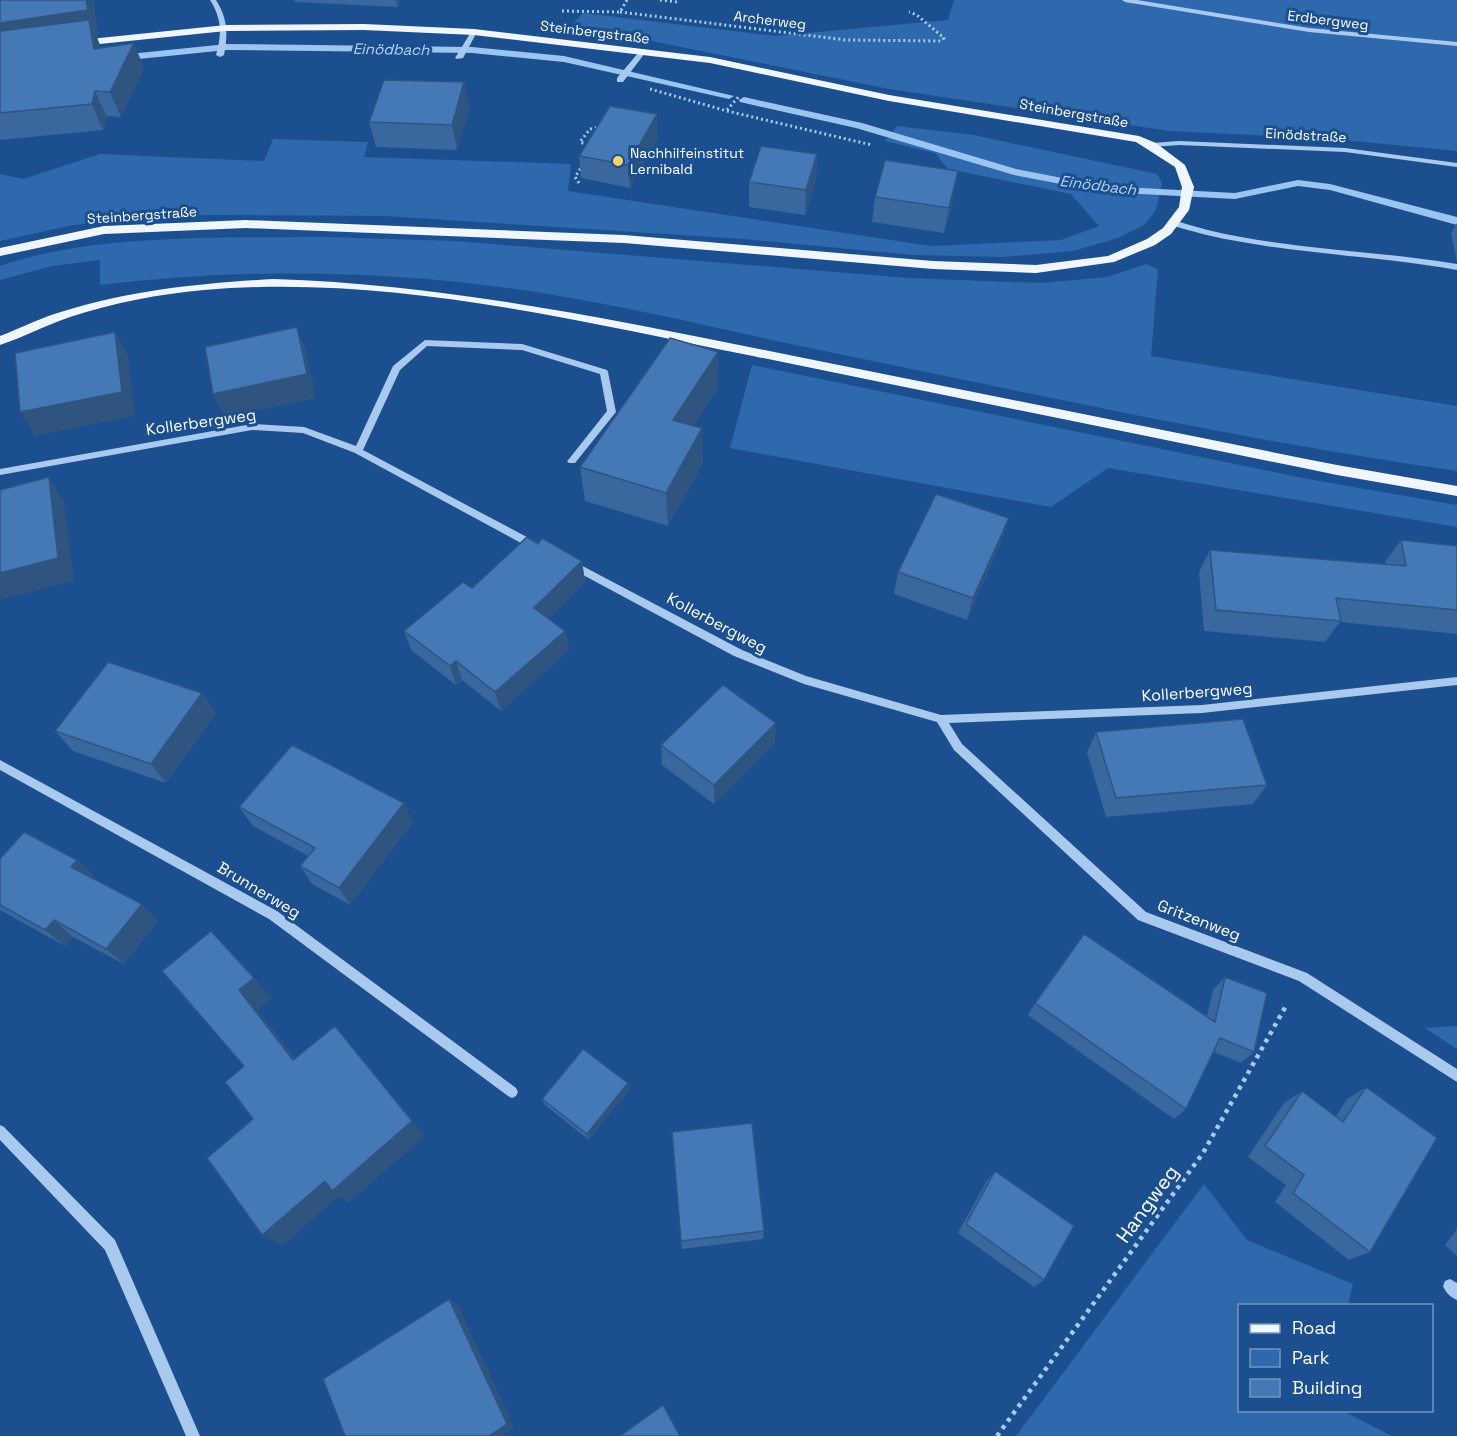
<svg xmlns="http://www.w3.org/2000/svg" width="1457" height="1436" font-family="'Space Grotesk',sans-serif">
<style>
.green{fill:#2e69ad}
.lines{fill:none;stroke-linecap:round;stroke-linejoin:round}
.stream{fill:#9cc4f0;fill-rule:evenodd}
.path-far1{stroke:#a9c9ee;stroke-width:3;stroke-dasharray:2 3;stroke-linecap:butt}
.path{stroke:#a9c9ee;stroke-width:4.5;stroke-dasharray:4 5;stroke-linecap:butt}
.minor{fill:#a9c9ee;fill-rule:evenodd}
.major{fill:#f0f6ff;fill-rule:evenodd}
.wall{fill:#3a679d}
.shaded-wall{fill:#305480}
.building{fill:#4478b7;stroke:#305480;stroke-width:1.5}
.poi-dot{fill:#ffd166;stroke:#1b4f8f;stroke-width:2}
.labels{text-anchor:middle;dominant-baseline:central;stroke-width:6;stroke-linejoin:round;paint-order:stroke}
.far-street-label{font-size:14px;fill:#fff;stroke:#1b4f8f}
.far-poi-label{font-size:14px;fill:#fff;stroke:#1b4f8f;text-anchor:start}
.far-water-label{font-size:15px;font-style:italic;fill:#b5d3f5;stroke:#1b4f8f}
.street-label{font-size:16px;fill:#fff;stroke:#1b4f8f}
.near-street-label{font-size:20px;fill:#fff;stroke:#1b4f8f}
</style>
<rect width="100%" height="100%" fill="#1b4f8f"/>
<path class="green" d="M954,0h503v151l-124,-12 -164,-8 -280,-42 -317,-64 11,-12 192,23 173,-16z
M897,126l77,9 183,39 5,9 -6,27 -12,15 -26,13 -45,13 -70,6 -90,-2 -169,-16 -360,-23 -178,-1 -133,10 -73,16v-67l23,5 77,-25 164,7 9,-22 95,3 -4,15 207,7 -3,27 363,55 130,-6 38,-14 -28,-32 -123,-25 -13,-16 -50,-12z
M324,237l132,4 452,37 133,5 66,-6 39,-13 12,5 -7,87 306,50v65c-219,-31 -436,-80 -652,-124 -85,-18 -171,-39 -257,-53 -148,-24 -299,-27 -448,-9v-25l-48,6 -52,14v-14c97,-33 222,-28 324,-29z
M752,365l556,114 149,26v22l-349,-59 -57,39 -321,-59z
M1457,1026v23l-32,-21z
M1204,1184l43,56 106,44 -5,21 -108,1v104l103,1 49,25h-376z"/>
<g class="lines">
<path class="stream" d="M227,44l245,3 92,9 170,40 -5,3 -165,-37 -92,-9 -245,-3 -108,11 -5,-3 5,-3z
M744,97l118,26 154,46 87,17 132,7 63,-13 32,4 127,33v8l-127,-35 -32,-4 -63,13 -132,-7 -89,-17 -158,-47 -116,-26 -1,-2z"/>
<path class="path-far1" d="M660,0l18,2
M562,11l58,1 7,-12
M620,12l226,28 95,1 3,-3 -27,-23 -8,-3
M650,89l77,22 145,34
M727,110l13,-15
M588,145l-8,-3 10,-13 10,-2
M579,183l-4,-6 6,-9"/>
<path class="path" d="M997,1436l206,-283 84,-149"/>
<path class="minor" d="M210,0h6c12,19 12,34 8,55l-4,2 -4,-2c6,-21 6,-36 -6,-55z
M1122,0h15l172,28 148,14v4l-148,-14 -184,-30z
M474,30l3,2 -14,26 -6,1 -2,-1 16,-26z
M639,52l6,1 -22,29h-6v-4z
M1179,141l166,7 112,15v4l-112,-15 -166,-7 -27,2 -4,-2 4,-2z
M1173,220c22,7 45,13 68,17 71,13 144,15 216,27v6c-71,-13 -144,-15 -215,-28 -25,-4 -48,-10 -72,-17l-1,-2z
M425,340l97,4 85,26 1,2 8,40 -41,51h-6l-2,-2 2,-2 38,-48 -7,-37 -78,-24 -95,-4 -27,24 -37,80 175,93 2,3 -2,3h-6l-177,-96 -52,-20 -51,-3 -252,45v-6l252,-45 52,3 52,19 37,-80z
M573,561l169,89 64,26 135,39 261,-10 255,-28v8l-255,28 -253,10 13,21 184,168 161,61 150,96v13l-158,-101 -161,-61 -184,-170 -17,-28 -133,-38 -70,-28 -164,-88 -2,-3 2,-3z
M0,760l277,151 239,177 2,4 -2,4 -4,2 -4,-2 -239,-177 -269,-149z
M0,1125l4,2 111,113 85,196h-14l-81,-186 -105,-110z
M1450,1279l7,4v17c-7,-3 -11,-7 -14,-14l2,-5z"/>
<path class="major" d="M364,24l110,5 236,28 179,38 250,41 17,7 29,22 9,22 -5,23 -18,24 -16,11 -41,17 -78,11 -103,-4 -309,-26 -378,-15 -142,6 -104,22v-8l104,-22 142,-6 378,15 309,26 103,4 72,-9 39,-17 16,-11 16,-21 3,-20 -7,-20 -39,-25 -247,-41 -179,-38 -236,-28 -110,-5 -138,1 -146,15 -5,-3 5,-3 146,-15z
M274,279c180,6 344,42 520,77 181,36 362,73 543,109l120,21v10l-120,-21c-195,-40 -389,-79 -584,-119 -179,-36 -365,-82 -549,-66 -45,4 -91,13 -134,27 -24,8 -46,20 -70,28v-9c21,-8 42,-19 64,-25 69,-21 138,-28 210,-32z"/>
</g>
<path class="wall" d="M0,0h93l5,35h-2l5,13 43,20 -23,49 -15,-1 -3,14 -103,10z
M294,0h106l-2,7 -103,-5z
M464,82l5,26 -12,42 -81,-3 -7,-25z
M658,137l-28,51 -49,-10 -2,-22z
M817,154l-1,25 -11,36 -56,-8v-25z
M954,196l-10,37 -72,-11 3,-25z
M1457,223v39l-6,-29z
M718,388l-25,38 10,37 -35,63 -83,-25 -5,-34z
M1002,540l-35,80 -73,-26 4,-22z
M1401,540l56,6v88l-117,-12 -15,20 -121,-11 -5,-59 11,-22 176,15 -1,-3z
M538,544l44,17 3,21 -37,37 17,12 4,19 -68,61 -39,-31 -6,5 -45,-35 -7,-19 68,-43z
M202,693l14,20 -50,70 -93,-32 -18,-20z
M1096,732l171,53 -14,19 -147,13 -19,-65z
M775,743l-61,61 -52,-39 -1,-20z
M239,807l174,15 -63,83 -38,-21 -12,-18 8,-10 -55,-30z
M0,859l77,1 18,17 -1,2 48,25 16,17 -34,43 -51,-27 -8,9 -65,-36z
M1225,977l29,75 -13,11 -27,-11 -28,57 -12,10 -146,-104 7,-12 172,13 6,-26z
M628,1083l1,7 -40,50 -44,-35 -3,-6z
M1366,1087l4,165 -21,8 -74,-58 11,-17 -38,-28 36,-54 18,-12 34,25 11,-17z
M995,1171l49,109 -10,7 -76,-54 28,-51z
M1457,1229v27l-12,-11z
M764,1231l-1,8 -81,10 -1,-8z"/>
<path class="shaded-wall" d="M86,0h7l5,35h-2l4,10 5,29 -11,-25 -94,1v-27z
M396,0h4l-2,7z
M134,43l10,25 -23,49 -11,-25z
M464,82l5,26 -12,42 -5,-25z
M95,91l11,25 -3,14 -11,-26z
M657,114l1,23 -28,51 -2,-23z
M817,154l-1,25 -11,36 1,-25z
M958,171l-4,25 -10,37 5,-25z
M297,327l9,24 10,47 -92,20 -11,-24z
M115,332l13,24 7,60 -100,20 -15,-24z
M718,352v36l-43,67 -2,-35z
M702,428l1,35 -35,63 -2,-33z
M49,477l15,24 10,80 -74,19v-27z
M1009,518l-7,22 -35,80 6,-22z
M582,561l3,21 -46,46 -5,-20z
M565,631l4,19 -68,61 -6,-19z
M456,661l6,19 -6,5 -6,-19z
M202,693l14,20 -50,70 -15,-19z
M776,723l-1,20 -61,61v-19z
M404,803l9,19 -63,83 -11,-17z
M77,860l18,17 -6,7 -18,-17z
M142,904l16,17 -34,43 -18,-15z
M54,920l19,17 -8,9 -20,-16z
M231,952l41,46 -14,12 52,67 -17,-17 -54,-70z
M335,1026l90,110 -77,67 -9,-7 -57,50 -20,-11z
M628,1083l1,7 -40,50 -2,-6z
M449,1299l9,6 56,122 -13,9h-12z"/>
<path class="building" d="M0,0h86l2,10 -88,13z
M89,20l5,29 40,-6 -24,49 -15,-1 -3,13 -92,9v-82z
M384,80l80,2 -12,43 -83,-3z
M610,106l47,8 -29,51 -49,-9z
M761,146l56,8 -11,36 -57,-8z
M885,160l73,11 -9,37 -74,-11z
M297,327l10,47 -94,20 -8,-47z
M115,332l7,60 -102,20 -5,-59z
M670,338l48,14 -45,68 29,8 -36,65 -86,-26z
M49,477l9,81 -58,15v-83z
M936,494l73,24 -36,80 -75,-26z
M527,537l11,7 4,-6 40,23 -48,47 31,23 -70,61 -39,-31 -6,5 -46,-35 59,-49 9,6z
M1401,540l56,6v64l-121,-12 5,23 -125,-11 -6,-60 196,16z
M108,662l94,31 -51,71 -96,-33z
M723,685l53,38 -62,62 -53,-40z
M1243,719l24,66 -151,13 -20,-66z
M292,745l112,58 -65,85 -39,-22 15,-18 -76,-41z
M24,832l53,28 -6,7 71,37 -36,45 -52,-29 -9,10 -45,-25v-46z
M211,931l43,47 -15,12 54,70 42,-34 77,95 -80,70 -7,-10 -63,54 -55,-77 46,-39 -28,-37 19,-16 -82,-95z
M1084,934l131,88 10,-45 42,16 -13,59 -34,-14 -34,71 -151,-106z
M583,1049l45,34 -41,51 -45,-35z
M1366,1087l71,51 -67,114 -77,-59 11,-18 -39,-29 37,-55 41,31z
M752,1123l12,108 -83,10 -9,-109z
M995,1171l79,55 -30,54 -78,-56z
M449,1299l58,125 -18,12h-144l-22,-57z
M663,1405l17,31h-60z"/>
<circle class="poi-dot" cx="618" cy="161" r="6"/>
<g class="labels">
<g class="far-street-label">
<text transform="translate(770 20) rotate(7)">Archerweg</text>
<text transform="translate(1328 20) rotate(7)">Erdbergweg</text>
<text transform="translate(595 32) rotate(7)">Steinbergstraße</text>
<text transform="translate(1074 113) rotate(10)">Steinbergstraße</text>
<text transform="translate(1306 135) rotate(3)">Einödstraße</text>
<text transform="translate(142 215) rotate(-4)">Steinbergstraße</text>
</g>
<g class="far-poi-label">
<text x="630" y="153">Nachhilfeinstitut<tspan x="630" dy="16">Lernibald</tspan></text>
</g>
<g class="far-water-label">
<text transform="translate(391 49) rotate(1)">Einödbach</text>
<text transform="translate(1098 185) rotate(7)">Einödbach</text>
</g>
<g class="street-label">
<text transform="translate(201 422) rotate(-8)">Kollerbergweg</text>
<text transform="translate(717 623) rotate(28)">Kollerbergweg</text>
<text transform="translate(1197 692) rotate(-4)">Kollerbergweg</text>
<text transform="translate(259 890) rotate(31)">Brunnerweg</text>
<text transform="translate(1199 920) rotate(21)">Gritzenweg</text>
</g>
<g class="near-street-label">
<text transform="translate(1147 1204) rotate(-54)">Hangweg</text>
</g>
</g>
<rect x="1238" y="1304" width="195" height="108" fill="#1b4f8f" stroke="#7695bc" stroke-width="1.5"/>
<rect x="1250" y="1324" width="30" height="9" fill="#f0f6ff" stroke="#7695bc" stroke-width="1.5"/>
<text x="1292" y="1334" font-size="18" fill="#ffffff">Road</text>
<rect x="1250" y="1349" width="30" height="18" fill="#2e69ad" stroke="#7695bc" stroke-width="1.5"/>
<text x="1292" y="1364" font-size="18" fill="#ffffff">Park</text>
<rect x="1250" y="1379" width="30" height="18" fill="#4478b7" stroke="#7695bc" stroke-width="1.5"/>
<text x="1292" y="1394" font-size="18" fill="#ffffff">Building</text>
</svg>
